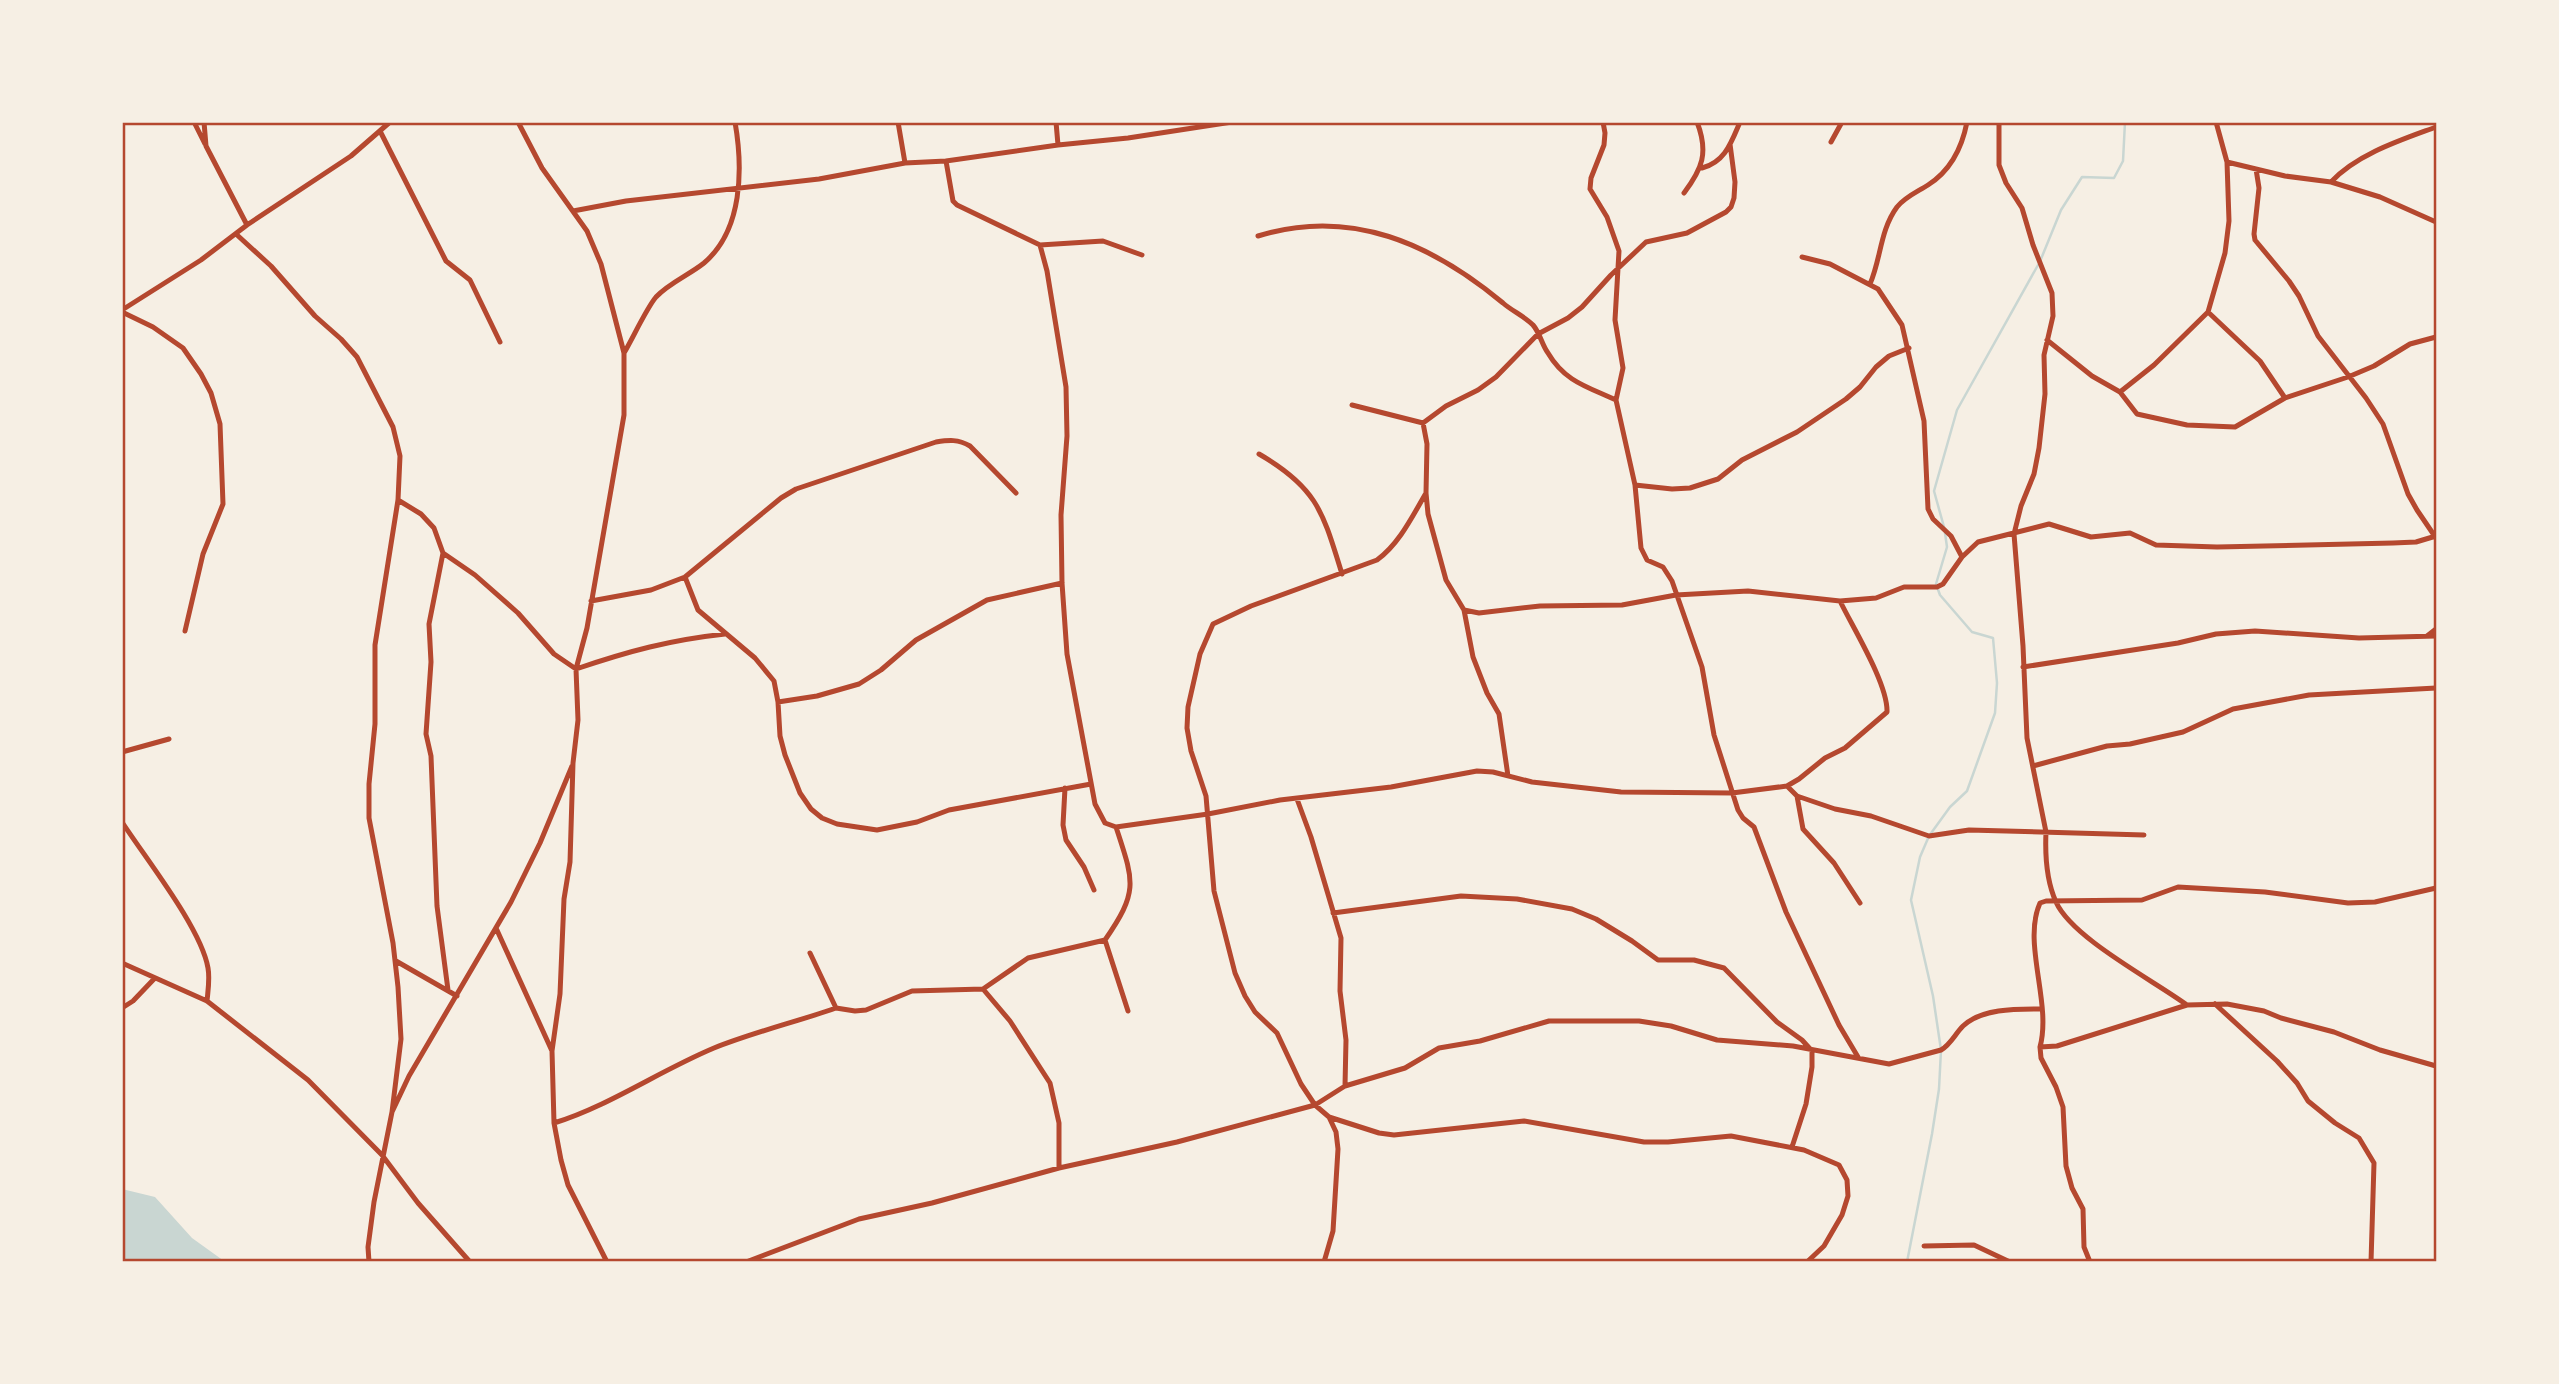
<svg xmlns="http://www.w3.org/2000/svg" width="2559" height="1384" font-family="Karla,sans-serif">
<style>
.water{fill:#c9d6d2}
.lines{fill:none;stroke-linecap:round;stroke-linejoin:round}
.stream{stroke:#c9d6d2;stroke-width:2.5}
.minor{stroke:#b5482f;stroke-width:5}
.neatline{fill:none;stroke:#b5482f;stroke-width:2.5}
</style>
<rect width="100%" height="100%" fill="#f6efe4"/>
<path class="water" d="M122,1189l33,8 37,41 32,23h-101z"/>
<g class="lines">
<path class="stream" d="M2041,259l20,-49 21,-33 32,1 9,-17 2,-39
M1944,527l-10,-36 23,-81 81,-145
M1907,1262l25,-128 7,-45 2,-39 -8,-54 -22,-96 9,-43 9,-21 21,-29 17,-16 28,-78 2,-30 -4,-45 -21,-6 -32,-37 -4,-11 11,-37 -2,-14"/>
<path class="minor" d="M194,122l11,22
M204,122l2,24 41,79
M518,122l24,46 45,63 14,33 23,89v62l-37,213 -11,41 2,51 -5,43 -3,99 -6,37 -4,95 -8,57 2,72 7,37 7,25 39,77
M898,122l7,41
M1056,122l2,23
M1603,122l2,11 -1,12 -13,33 -1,11 17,28 12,34 -4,69 8,48 -7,32 19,85 6,63 6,12 16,7 9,14 30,86 12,68 24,75 5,8 11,9 32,85 53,113 19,32
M1999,122v43l7,18 16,25 11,37 19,48 1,23 -9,39 1,39 -6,54 -5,26 -13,32 -7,28 9,112 4,92 19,94c-1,22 1,50 10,70 16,36 97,78 131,103
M2216,122l11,40 58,14 46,6 49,15 56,25
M380,131l66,130 24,19 30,62
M1831,142l11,-20
M1730,144l5,38 -1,16 -3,9 -5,5 -39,21 -41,9 -35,33 -29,32 -14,11 -30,16 -42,43 -18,13 -32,16 -23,17 4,21 -1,49 2,21 18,66 18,30 15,3 61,-7 82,-1 54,-10 72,-4 92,10 36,-3 28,-11h33l6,-3 19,-27 16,-15 71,-18 42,13 39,-4 26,12 61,2 176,-4 23,-1 20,-6
M2227,162l2,59 -4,32 -17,59 52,49 25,37
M1702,168c23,-6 29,-25 38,-46
M2256,169l3,19 -5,46 1,6 34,41 10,15 19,40 48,62 17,26 25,70 9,16 19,28
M2331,182c26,-28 70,-42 105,-55
M1684,193c18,-24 25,-40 13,-71
M573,211l53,-10 193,-22 86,-16 41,-2 112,-16 70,-7 104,-16
M236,234l35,32 44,50 26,23 16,18 36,70 7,29 -2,44 -23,145v79l-6,60v34l24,125 5,44 3,52 -9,73
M1258,236c93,-29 174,8 245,67 9,8 21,13 30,22 7,8 9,20 15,28 17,29 40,34 68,47
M1040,245l63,-4 39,14
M1802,257l28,7 48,25 24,36 22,96 4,88 5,10 18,17 11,21
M1870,284c11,-25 10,-54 27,-77 8,-10 20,-15 31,-22 22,-14 34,-37 39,-63
M122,310l79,-50 46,-35 104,-69 39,-34
M122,312l31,15 30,21 18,26 10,19 9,31 3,80 -20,50 -18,77
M2047,340l45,36 28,16 34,-27 54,-53
M624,353c9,-15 22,-44 32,-56 13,-14 33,-22 48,-34 39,-33 39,-95 31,-141
M2120,392l17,22 50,11 48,2 50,-29 63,-21 26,-11 36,-22 26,-7
M1352,405l71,18
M1259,454c59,34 64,59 83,120
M1635,485l37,4 18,-1 28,-9 24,-19 55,-28 49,-33 14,-12 16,-20 13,-11 20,-8
M398,500l23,14 13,14 9,25 -14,71 2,38 -5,72 5,22 6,150 11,84
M443,553l32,22 43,38 36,41 22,15c53,-18 94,-29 149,-35
M685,577l96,-79 15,-9 140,-47c13,-2 22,-3 34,4l46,47
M591,601l60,-11 34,-13 13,33 57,48 19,23 4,21 2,34 5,19 15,38 11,16 11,9 15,6 40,6 40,-8 32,-12 142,-26
M1464,610l9,47 14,36 12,21 9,62
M2427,636l9,-7
M2023,667l155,-24 38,-9 39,-3 104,7 77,-2
M778,702l39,-6 42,-12 22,-14 35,-30 71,-40 75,-17
M122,752l47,-13
M2033,766l74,-20 23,-2 53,-12 50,-23 76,-14 127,-7
M1787,786l12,-7 26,-21 20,-10 42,-36c1,-28 -34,-84 -47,-111
M1065,788l-2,37 3,15 18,27 10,23
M1797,796l38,13 36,7 58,20 40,-6 175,5
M1297,799l14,38 30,101 -1,53 6,49 -1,46
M122,822c24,37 79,106 86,146 2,11 0,22 -1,33
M1116,827l92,-13 72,-14 111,-13 86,-16 16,1 39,10 89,10 111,1 55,-7 10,10 6,33 31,34 26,40
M1333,913l128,-17 56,3 55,10 24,10 36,22 26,19h36l30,8 53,54 25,18 10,11v16l-6,37 -14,43
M496,928l56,123
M1105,940l23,71
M810,953l26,55 19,3 11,-1 46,-19 71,-2 45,-31 77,-18c34,-49 29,-58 11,-113l-11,-4 -10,-19 -28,-150 -5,-71 -1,-68 6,-79 -1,-49 -19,-116 -7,-26 -83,-40 -4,-4 -7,-40
M396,961l61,35
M122,963l85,38 101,79 74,75 36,48 52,59
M983,989l27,32 40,62 9,40v45
M2215,1004l62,57 20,22 11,18 27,22 24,15 15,25 -3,99
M122,1008l11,-7 21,-22
M2040,1047c12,-44 -18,-104 0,-144l6,-2 96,-1 36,-13 87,5 83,11 27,-1 61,-14
M1329,1117l50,16 15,2 130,-14 120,21h24l63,-6 73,14 35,15 8,15 1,16 -6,19 -18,31 -17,16
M554,1123c55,-17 105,-52 160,-75 40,-16 82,-26 122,-40
M1924,1246l50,-1 36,17
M369,1262l-1,-15 6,-45 18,-90 17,-36 102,-174 29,-59 32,-77
M746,1262l113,-43 73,-16 127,-35 118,-26 138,-37 30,-19 60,-18 34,-20 41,-7 69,-20h90l32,5 46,14 76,6 96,18 52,-14c10,-6 14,-16 22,-24 19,-18 55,-17 79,-17
M1324,1262l9,-31 5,-82 -2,-17 -7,-15 -14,-12 -14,-21 -24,-51 -22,-21 -10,-16 -10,-23 -21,-82 -8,-95 -15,-45 -4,-23 1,-21 12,-53 13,-30 38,-18 126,-46c22,-16 35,-43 49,-67
M2090,1262l-6,-15 -1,-38 -11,-21 -6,-22 -3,-59 -7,-20 -15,-29 -1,-11 17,-1 130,-41 40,-1 37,7 17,7 53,14 46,18 56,16"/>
</g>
<rect width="2559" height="1384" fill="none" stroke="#f6efe4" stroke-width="248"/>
<rect x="124" y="124" width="2311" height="1136" class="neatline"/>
</svg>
